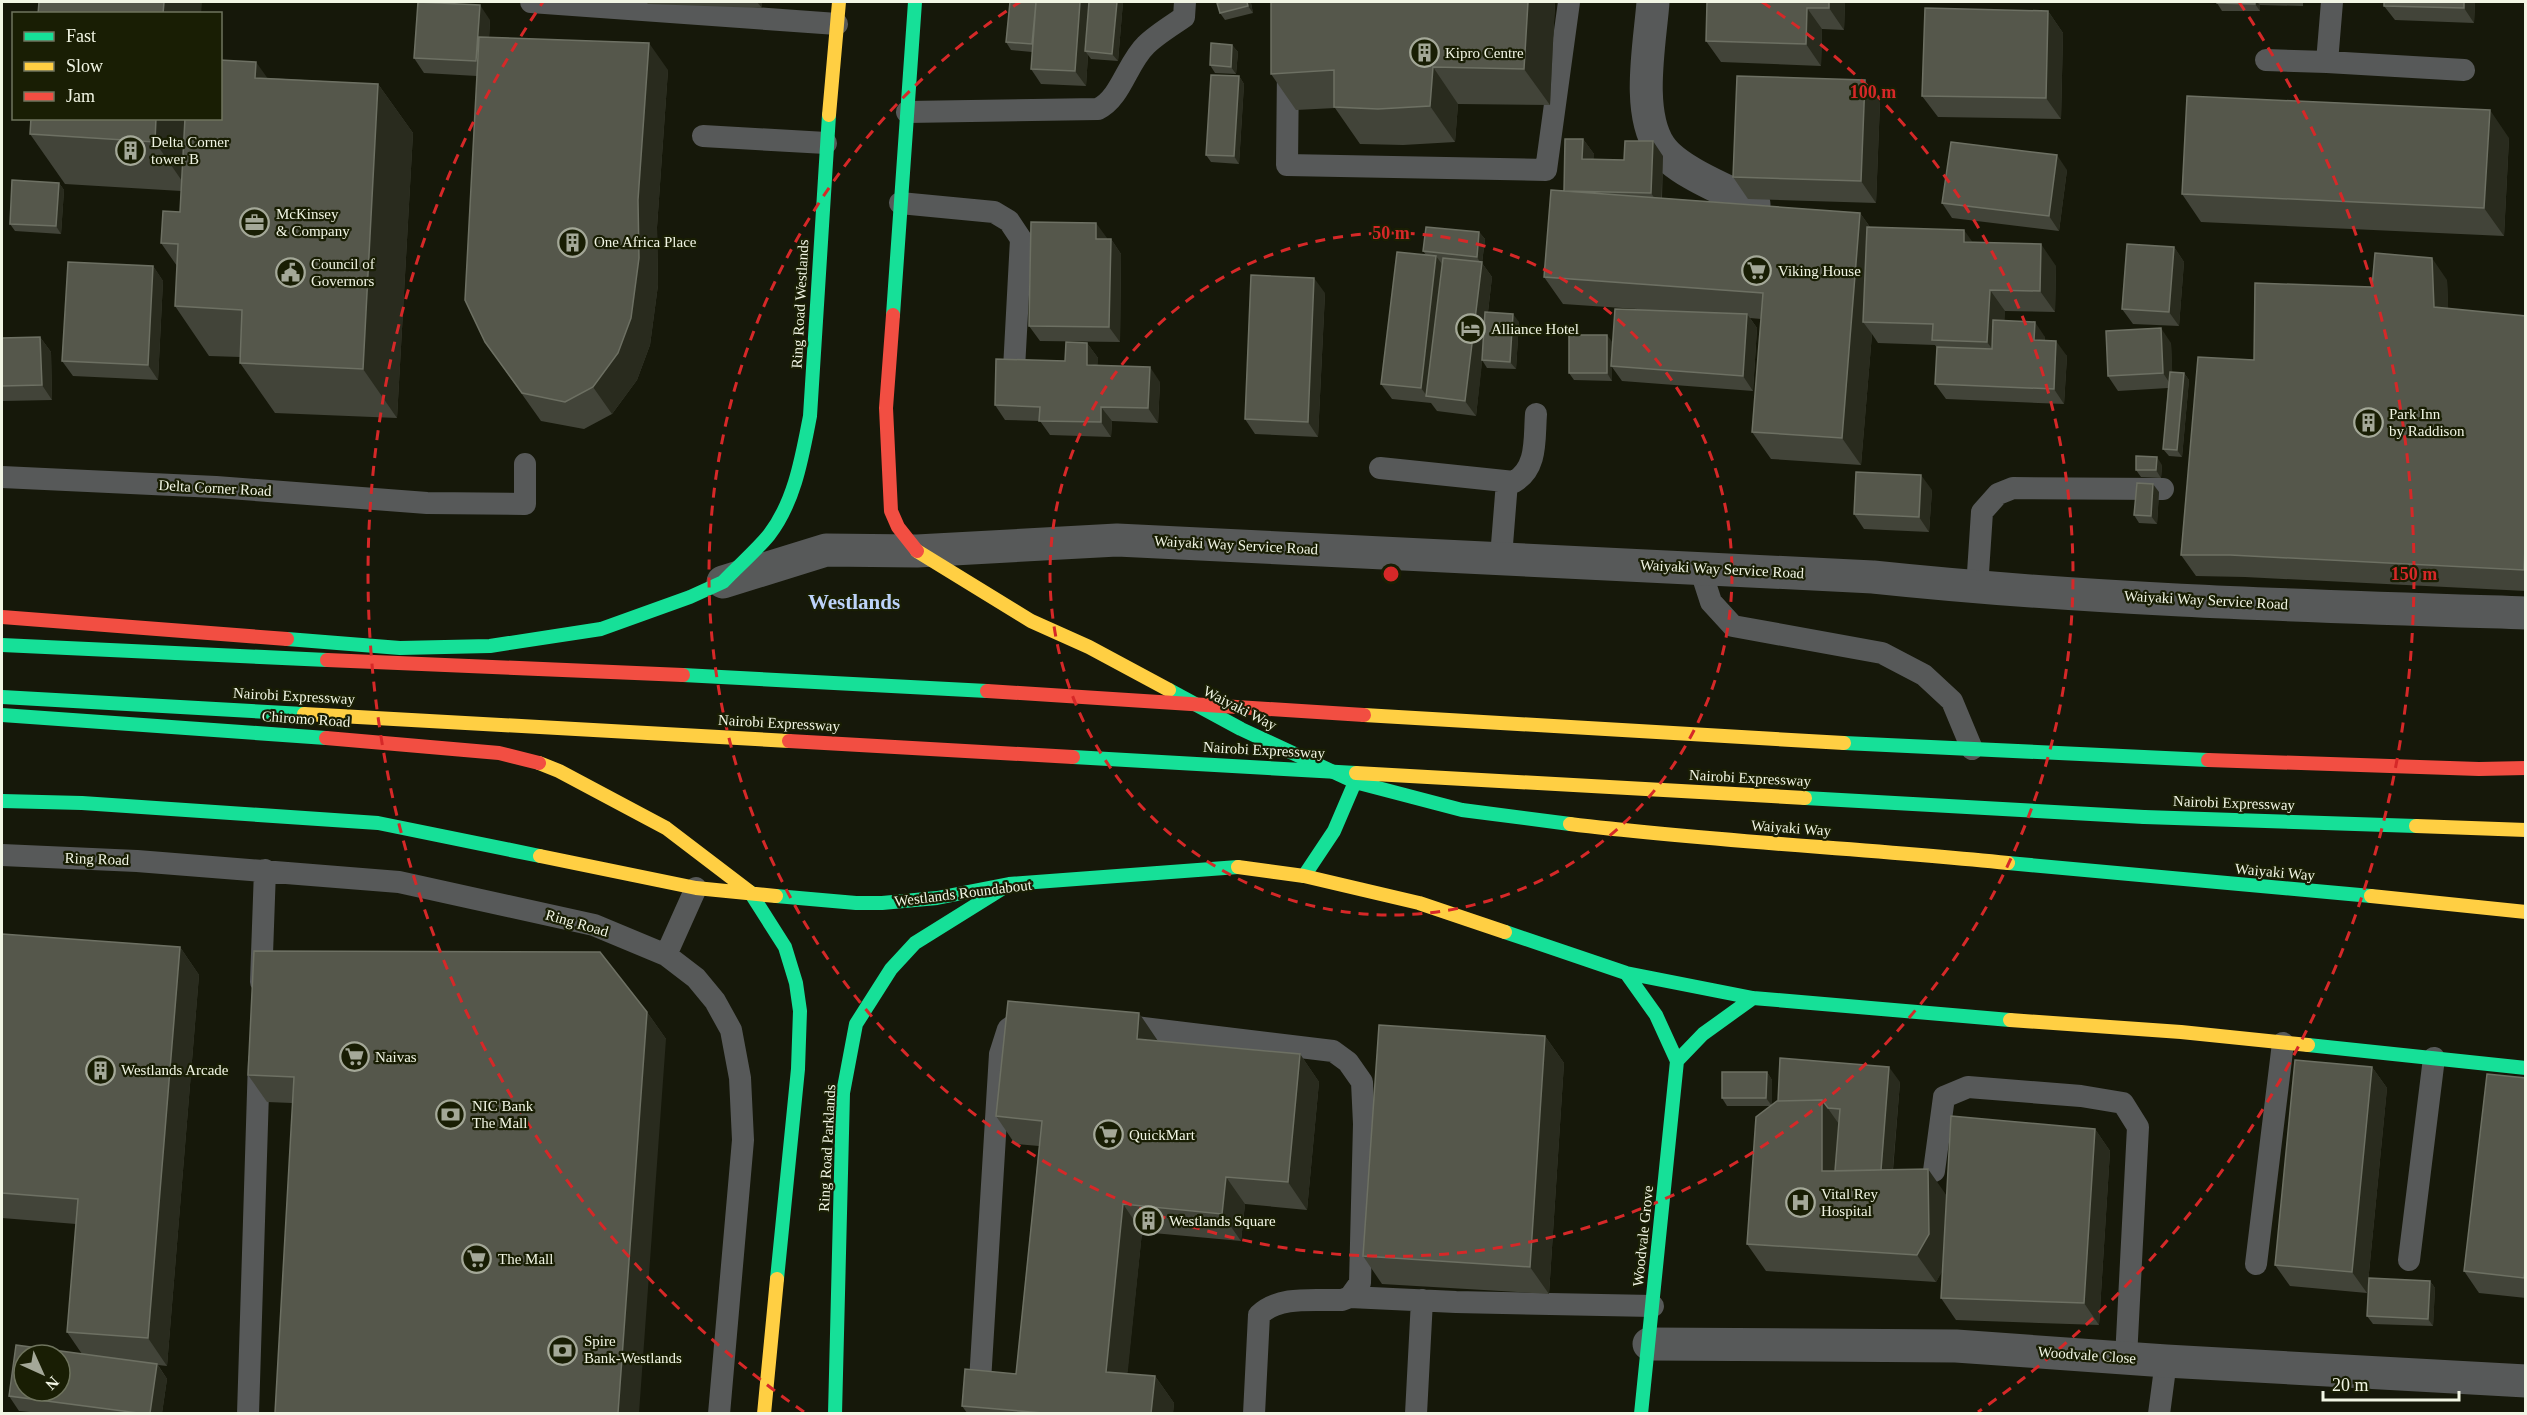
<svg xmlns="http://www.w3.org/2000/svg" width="2527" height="1415" font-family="'Times New Roman',serif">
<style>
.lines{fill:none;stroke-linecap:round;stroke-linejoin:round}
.lane{stroke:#575959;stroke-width:22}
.street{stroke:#575959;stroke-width:33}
.fast{stroke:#16e098;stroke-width:14}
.slow{stroke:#ffcf43;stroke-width:14}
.jam{stroke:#f24e42;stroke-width:14}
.fast-bridge{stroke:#16e098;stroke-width:14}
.slow-bridge{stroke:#ffcf43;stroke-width:14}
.jam-bridge{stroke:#f24e42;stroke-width:14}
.wall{fill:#424439}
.shaded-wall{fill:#292b1e}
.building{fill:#55574b;stroke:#6d7063;stroke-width:1.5;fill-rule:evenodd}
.ring{fill:none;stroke:#d62828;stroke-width:3;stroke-dasharray:10 8}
.labels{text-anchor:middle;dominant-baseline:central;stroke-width:4.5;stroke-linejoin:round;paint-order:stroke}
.poi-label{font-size:15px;fill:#f1f5e4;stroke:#191e04;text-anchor:start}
.street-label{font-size:15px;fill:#f1f5e4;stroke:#191e04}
.district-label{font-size:21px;font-weight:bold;fill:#bdd3fa;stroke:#191e04}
.centre{fill:#d62828;stroke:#191e04;stroke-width:3}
.ring-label{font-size:18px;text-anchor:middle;font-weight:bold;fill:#d62828;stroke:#191e04;stroke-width:4.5;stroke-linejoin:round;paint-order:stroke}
</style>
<rect width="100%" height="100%" fill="#16180a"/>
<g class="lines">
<path class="lane" d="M531,2l306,22
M2332,2l-5,60 137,8
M2266,60l61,2
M1288,68l-1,97 259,5 23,-168
M907,112l191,-3c23,-11 29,-46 48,-64 10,-10 25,-19 38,-28l1,-15
M703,136l123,7
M900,203l94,9 15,9 12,18 -7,130
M1380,468l134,14c24,-14 20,-43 22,-68
M2,477l214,10 211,16 98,1v-40
M1501,557l6,-75
M1700,568l11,34 22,24 149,27 42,22 28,26 20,48
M1977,588l5,-76 16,-18 15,-6 150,1
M2,855l135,6 262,21 195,43 72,30 30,23 19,23 16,29 9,48 3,62 -24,274
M666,955l30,-67
M261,982l4,-112
M1119,1025l214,26 15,11 14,20 2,42 -4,159 -10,14 -8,3c-26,1 -63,-5 -83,15l-5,99
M1934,1171l10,-74 24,-10 113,9 42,7 15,24 -12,231
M2409,1260l25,-202
M2256,1264l27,-221
M1350,1297l106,5 197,4
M248,1414l11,-354
M978,1414l22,-360 8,-25 13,-9
M1416,1414l6,-114
M2159,1414l7,-53"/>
<path class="street" d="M1653,2c-3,41 -17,109 7,145 16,24 68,44 94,57
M723,582l103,-32 91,1 200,-11 756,37c217,23 435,29 653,36
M1649,1344l307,2 210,15 360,20"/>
<path class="fast" d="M893,315l22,-313
M723,582c15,-16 32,-30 46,-47 26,-34 33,-78 41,-119l19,-301
M287,639l113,9 90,-2 111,-17 89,-32 33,-15
M1169,690l72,39 114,53 107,28 108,14
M2,715l324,23
M2,801l80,2 296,20 162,33
M2144,817l272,9
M2008,863l363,33
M1304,876l30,-45 21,-49
M750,892l35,55 11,36 4,28 -2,58 -21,210
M776,896l80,7h26l55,-5 72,-14 229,-17
M1505,932l121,41 127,25 257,22
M1626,973l30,42 21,46 -36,353
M2308,1045l218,23
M1677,1061l26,-27 50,-36
M835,1414l8,-321 13,-69 35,-55 24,-26 93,-58"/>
<path class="slow" d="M829,115l10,-113
M917,551l114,70 58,26 80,43
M539,763l20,8 107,57 84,64
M1570,824c146,18 292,24 438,39
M2416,826l110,4
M540,856l156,32 80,8
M1238,867l66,9 115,27 86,29
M2371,896l155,16
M2010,1020l171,12 127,13
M764,1414l13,-135"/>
<path class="jam" d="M893,315l-7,93 5,103 7,16 19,24
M2,617l285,22
M326,738l173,15 40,10"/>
<path class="fast-bridge" d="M2,645l325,15
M683,675l304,16
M2,697l302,17
M1844,743l364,17
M1073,757l283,16
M1805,798l339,19"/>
<path class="slow-bridge" d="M304,714l485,27
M1364,715l480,28
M1356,773l449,25"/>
<path class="jam-bridge" d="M327,660l356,15
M987,691l377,24
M789,741l284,16
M2208,760l271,9 47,-1"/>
</g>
<path class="wall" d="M646,2h116v6l-114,-4z
M1010,2h113l-5,59 -27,-2 -3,-4 -2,31 -45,-2 -10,-15 1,-17 -21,-2 -5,-8z
M1271,2h284l-5,103 -92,-1 -3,38 -52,3 -43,-1 -25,-36 -39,2 -25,-36z
M1707,2h138l-1,28 -22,-1 -1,37 -100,-4 -15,-21z
M2217,2h86v4l-43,-1v6h-38l-5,-8z
M2384,2h91l-1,21 -79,-3 -11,-14z
M1251,3l2,10 -28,7 -5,-7z
M2048,11l15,22 -2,86 -123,-2 -16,-21z
M490,20l-1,18 179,32 -11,157 1,58 -8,60 -13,35 -25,34 -28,15 -43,-8 -56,-79 -8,-266 -53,-3 -10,-15z
M1232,45l6,7 -2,22 -21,-1 -5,-8z
M1239,76l5,8 -5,80 -28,-2 -5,-7z
M268,78l110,6 35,49 -16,285 -122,-5 -35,-50v-6l-31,-1 -34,-50 2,-40 -16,-23 19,-31 1,-21 -116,-7 -35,-50z
M1880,102l-4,101 -128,-4 -15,-22z
M2509,138l-5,98 -303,-14 -19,-28z
M1583,139l11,15 -1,5 31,1 39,-4 -1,42 198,15 10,14 103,15 83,24 -1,46 -50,-1 -1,9 41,17v3l22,16 -3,48 -118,-5 -11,-15 2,-36 -2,-3 -57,-2 -6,-9 -11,131 -90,-6 -19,-27 9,-113 -11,-1 7,10 -4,63 -131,-10 -10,-14v14l-38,-1 -5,-7 44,-30 24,-34 -74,-5 -19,-27 20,-86z
M2067,170l-8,61 -107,-13 -10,-15z
M59,183l5,7 -3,44 -46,-3 -5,-7z
M1479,232l6,7 -3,24 10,14 -4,35 31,10 -3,47 -29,-1 -5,-8 -6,56 -39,-5 -6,-8 -39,-4 -11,-15 45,-129 -3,-4z
M1107,238l-1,1h5l10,15 -1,88 -80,-1 -11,-15z
M2174,247l10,15 -5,64 -46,-2 -11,-15z
M153,266l10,15 -5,99 -85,-4 -11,-15z
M2447,280l1,29 78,7v275l-281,-14 -49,-1 -15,-21 73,-195 118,-73z
M1325,293l-7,144 -63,-3 -10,-15z
M40,337l11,15 1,48 -49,1 -1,-2v-61z
M1087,343l11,15 -1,7 63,17 -2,41 -46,-2 -1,16 -61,-2 -10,-14 -35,-1 -10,-15 70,-44z
M2171,343l1,29 12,1 5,7 -7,77 -13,-1 -6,-7 5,-61 -50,3 -10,-15z
M2162,465l-1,13 -20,-1 -5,-7z
M1932,490l-3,42 -65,-3 -10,-15z
M2159,492l-2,32 -18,-1 -5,-8z
M2,934l178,13 19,28 -32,391 -9,-1 9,14 -5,34h-122l-21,-2 -10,-15 73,-42 -15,-22 9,-108 -74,-6z
M647,1012l19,27 -374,64 -25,-1 -19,-27z
M1545,1036l19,27 -15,231 -167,-10 -19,-28z
M1158,1041l142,13 19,28 -12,128 -62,-6 -4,37 -99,-9 -15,142 28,2 19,27 -1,10h-206l-5,-7 54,-32 23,-228 -24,-2 -19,-28z
M2372,1067l15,21 -20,205 -77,-7 -15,-21z
M1767,1072l5,8v24l128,-22 -7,88 54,26 148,-67 15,22 -11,174 -143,-5 -15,-22 1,-27 -6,11 -170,-11 -19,-27 23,-138h-43l-5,-8z
M2526,1078v220l-47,-5 -15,-22z
M2430,1281l5,7 -2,38 -60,-2 -6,-8z"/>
<path class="shaded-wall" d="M164,2h38l-1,12h-38z
M757,2h5v6z
M1080,2h10l-5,49 3,4 -2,31 -11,-15z
M1117,2h6l-5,59 -6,-7z
M1247,2h3l1,1 2,10 -5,-7z
M1528,2h27l-5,103 -26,-36z
M1829,2h16l-1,28 -15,-22z
M2255,2h2l3,3v6l-5,-7z
M2464,2h11l-1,21 -10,-15z
M480,5l10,15 -3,56 -11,-15z
M1807,8l15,21 -1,37 -15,-22z
M2048,11l15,22 -2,86 -15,-21z
M649,43l19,27 -11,157 1,58 -8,60 -13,35 -25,34 -19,-27 45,-187z
M1232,45l6,7 -2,22 -5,-7z
M256,62l35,49 -36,-33z
M1433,67l25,37 -3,38 -25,-36z
M1239,76l5,8 -5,80 -5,-8z
M1865,80l15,22 -4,101 -15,-22z
M378,84l35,49 -16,285 -34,-49z
M2490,110l19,28 -5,98 -20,-28z
M156,118h38l-5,73 -34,-49z
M1583,139l11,15 -1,20 -11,-15z
M1653,141l10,15 -2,52 -10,-15z
M2057,155l10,15 -8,61 -10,-15z
M59,183l5,7 -3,44 -5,-8z
M1860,213l19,27 -16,82 9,12 -11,131 -19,-27z
M1096,223l11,15 -1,15 -10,-14z
M1964,230l15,21 -15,-9z
M1479,232l6,7 -3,24 10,14 -16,139 -11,-15 16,-137 -4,-7z
M1111,239l10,15 -1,88 -11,-15z
M2041,244l15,22 -1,46 -15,-21z
M2174,247l10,15 -5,64 -10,-14z
M1436,256l11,15 -20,125 -6,-8z
M2432,258l15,22 2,49 -15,-22z
M153,266l10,15 -5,99 -10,-15z
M1314,278l11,15 -7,144 -10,-15z
M1990,290l15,21 -2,52 -16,-21z
M1513,314l6,8 -3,47 -6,-7z
M1747,314l10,14 -4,63 -10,-15z
M2035,322l10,15 -1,18 -10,-15z
M2161,328l10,15 2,45 -10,-15z
M1607,335l6,8 -2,23 1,1v14l-5,-8z
M40,337l11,15 1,48 -10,-15z
M2056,341l11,15 -3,48 -10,-15z
M1087,343l11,15 -1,22 -10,-15z
M1150,367l10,15 -2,41 -10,-15z
M2184,373l5,7 -7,77 -5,-7z
M1101,407l11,14 -1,16 -10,-15z
M2157,457l5,8 -1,13 -5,-8z
M1921,475l11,15 -3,42 -10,-15z
M2153,484l6,8 -2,32 -6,-8z
M2526,525v48l-2,-3z
M180,947l19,28 -32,391 -19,-28z
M647,1012l19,27 -27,374h-21z
M1139,1013l19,28 -21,-2z
M1545,1036l19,27 -15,231 -19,-27z
M1300,1054l19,28 -12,128 -19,-28z
M1889,1067l11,15 -9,108 -10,-15z
M2372,1067l15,21 -20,205 -15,-21z
M1767,1072l5,8v26l-6,-8z
M1822,1100l19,27v46l-19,-2z
M2095,1129l15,22 -11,174 -15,-22z
M1928,1169l19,27 1,66 -12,20 -19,-27z
M1226,1177l19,27 -4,37 -19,-27z
M1123,1204l19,28 -17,167 -19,-27z
M2526,1262v19l-2,-3z
M2430,1281l5,7 -2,38 -5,-7z
M157,1364l10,15 -5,34h-12z
M1155,1376l19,27 -1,10h-22z"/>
<path class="building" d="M39,2h125l-1,12h-125z
M418,2l62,3 -4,56 -62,-3z
M1010,2h26l-4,42 -26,-2z
M1036,2h44l-5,69 -44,-2z
M1089,2h28l-5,52 -27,-3z
M1221,2h26l1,4 -28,7 -3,-10z
M1271,2h257l-4,67 -91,-2 -3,39 -52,3 -44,-2v-37l-63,4z
M1707,2h122v6h-22l-1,36 -100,-3z
M2217,2h38v2l-38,-1z
M2384,2h80v6l-80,-2z
M1925,8l123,3 -2,87 -124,-2z
M479,37l170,6 -11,157 1,58 -8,60 -13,35 -25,34 -28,15 -43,-9 -37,-51 -20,-42z
M1211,43l21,2 -1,22 -21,-2z
M220,60l36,2 -1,16 123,6 -15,285 -123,-6 2,-53 -67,-4 3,-62 -17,-1 2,-32 17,1 5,-94h35z
M1211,75l28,1 -5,80 -28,-1z
M1737,76l128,4 -4,101 -128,-4z
M2187,96l303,14 -6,98 -302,-14z
M31,118h125l-1,24 -125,-8z
M1565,139h18l-1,20 42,1 1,-19h28l-2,52 -87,-2z
M1951,142l106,13 -8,61 -107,-13z
M12,180l47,3 -3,43 -46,-2z
M1551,190l309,23 -18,225 -90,-6 11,-139 -219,-16z
M1031,222l65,1v16h15l-2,88 -80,-1z
M1426,227l53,5 -2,25 -54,-6z
M1867,227l97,3v12l77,2 -1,47 -50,-1 -3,52 -55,-2 1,-16 -70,-2z
M2127,244l47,3 -5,65 -47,-3z
M1397,252l39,4 -15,132 -40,-4z
M2375,253l57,5 2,49 92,9v209l-2,45 -294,-15h-49l17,-198 56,3 1,-77 117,4z
M1443,258l39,4 -17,139 -39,-5z
M68,262l85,4 -5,99 -86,-4z
M1251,275l63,3 -6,144 -63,-3z
M1615,309l132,5 -4,62 -132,-10z
M1485,312l28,2 -3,48 -28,-2z
M1993,320l42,2 -1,18 22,1 -2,48 -119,-5 2,-37 55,2z
M2161,328l2,45 -55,3 -2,-45z
M1569,335h38v38h-38z
M40,337l2,48 -40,1v-48z
M1066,342l21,1v22l63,2 -2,41 -47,-1v15l-62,-1 1,-14 -45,-2 1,-46 69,2z
M2170,372l14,1 -7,77 -14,-1z
M2136,456l21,1 -1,13h-20z
M1856,472l65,3 -2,42 -65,-3z
M2137,483l16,1 -2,32 -17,-1z
M2,934l178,13 -32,391 -81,-6 11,-133 -76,-6z
M254,951l346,1 47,60 -29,401h-343l19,-336 -46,-2z
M1008,1001l131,12 -2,26 163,15 -12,128 -62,-5 -4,37 -99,-10 -17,168 49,4 -4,37h-108l-81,-7 3,-37 51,5 26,-253 -46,-5z
M1379,1025l166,11 -15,231 -167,-11z
M1780,1058l109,9 -8,103 -46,1 5,-62 -12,-1 -6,-8 -44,1z
M2295,1060l77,7 -20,205 -77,-7z
M1722,1072h45l-1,26h-44z
M2487,1074l39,4v184l-2,16 -60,-7z
M1822,1100v71l106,-2 1,65 -12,21 -170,-11 9,-127 21,-16z
M1951,1116l144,13 -11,174 -143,-5z
M2369,1278l61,3 -2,38 -61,-3z
M16,1345l141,19 -7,49h-12l-129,-17zM24,1355h36v36h-36z"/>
<g class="ring">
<circle cx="1391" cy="574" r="341"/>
<path d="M1762 2A682 682 0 1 1 1020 2"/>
<path d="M804 1412A1023 1023 0 0 1 543 2M2239 2A1023 1023 0 0 1 1978 1412"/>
</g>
<defs>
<symbol id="building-ring" viewBox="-11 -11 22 22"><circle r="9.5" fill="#191e04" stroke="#a4a898" stroke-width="1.5"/><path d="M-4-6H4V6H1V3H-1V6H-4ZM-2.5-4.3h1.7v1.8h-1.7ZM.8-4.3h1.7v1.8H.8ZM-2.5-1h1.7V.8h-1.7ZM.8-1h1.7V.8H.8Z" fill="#a4a898"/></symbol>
<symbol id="office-ring" viewBox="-11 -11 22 22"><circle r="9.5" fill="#191e04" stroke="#a4a898" stroke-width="1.5"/><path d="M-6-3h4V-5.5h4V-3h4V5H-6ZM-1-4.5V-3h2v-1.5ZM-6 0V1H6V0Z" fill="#a4a898"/></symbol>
<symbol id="supermarket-ring" viewBox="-11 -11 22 22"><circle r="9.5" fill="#191e04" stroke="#a4a898" stroke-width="1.5"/><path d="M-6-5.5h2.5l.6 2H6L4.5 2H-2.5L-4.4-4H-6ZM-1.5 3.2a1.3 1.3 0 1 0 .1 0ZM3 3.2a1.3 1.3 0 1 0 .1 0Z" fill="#a4a898"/></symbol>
<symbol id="civic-ring" viewBox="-11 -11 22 22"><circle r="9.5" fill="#191e04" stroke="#a4a898" stroke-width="1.5"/><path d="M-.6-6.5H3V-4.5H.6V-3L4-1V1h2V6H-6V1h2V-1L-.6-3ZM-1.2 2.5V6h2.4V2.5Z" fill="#a4a898"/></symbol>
<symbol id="hotel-ring" viewBox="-11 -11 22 22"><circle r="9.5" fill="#191e04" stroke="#a4a898" stroke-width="1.5"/><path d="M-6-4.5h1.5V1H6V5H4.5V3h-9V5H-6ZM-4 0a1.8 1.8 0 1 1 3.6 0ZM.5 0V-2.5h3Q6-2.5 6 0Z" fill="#a4a898"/></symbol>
<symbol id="bank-ring" viewBox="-11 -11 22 22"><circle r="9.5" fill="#191e04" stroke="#a4a898" stroke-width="1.5"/><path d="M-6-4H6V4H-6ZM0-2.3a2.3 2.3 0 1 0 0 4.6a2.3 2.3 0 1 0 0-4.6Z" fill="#a4a898"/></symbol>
<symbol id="hospital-ring" viewBox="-11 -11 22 22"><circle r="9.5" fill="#191e04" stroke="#a4a898" stroke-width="1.5"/><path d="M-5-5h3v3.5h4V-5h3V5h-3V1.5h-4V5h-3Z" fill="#a4a898"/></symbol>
</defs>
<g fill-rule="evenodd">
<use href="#building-ring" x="1408" y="36" width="33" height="33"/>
<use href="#building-ring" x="114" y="134" width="33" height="33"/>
<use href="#office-ring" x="238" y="206" width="33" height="33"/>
<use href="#building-ring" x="556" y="226" width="33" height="33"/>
<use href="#supermarket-ring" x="1740" y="254" width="33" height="33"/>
<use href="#civic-ring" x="274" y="256" width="33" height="33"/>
<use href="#hotel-ring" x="1454" y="312" width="33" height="33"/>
<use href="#building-ring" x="2352" y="406" width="33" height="33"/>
<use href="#supermarket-ring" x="338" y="1040" width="33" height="33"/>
<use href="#building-ring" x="84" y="1054" width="33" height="33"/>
<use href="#bank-ring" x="434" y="1098" width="33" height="33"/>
<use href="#supermarket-ring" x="1092" y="1118" width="33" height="33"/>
<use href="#hospital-ring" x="1784" y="1186" width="33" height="33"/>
<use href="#building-ring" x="1132" y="1204" width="33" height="33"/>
<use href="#supermarket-ring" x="460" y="1242" width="33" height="33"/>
<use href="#bank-ring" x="546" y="1334" width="33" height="33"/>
</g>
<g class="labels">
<g class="poi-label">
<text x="1445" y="53">Kipro Centre</text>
<text x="151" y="142">Delta Corner<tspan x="151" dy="17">tower B</tspan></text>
<text x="276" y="214">McKinsey<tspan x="276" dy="17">&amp; Company</tspan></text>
<text x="594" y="242">One Africa Place</text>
<text x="311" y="264">Council of<tspan x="311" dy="17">Governors</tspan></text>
<text x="1778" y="271">Viking House</text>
<text x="1491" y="329">Alliance Hotel</text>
<text x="2389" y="414">Park Inn<tspan x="2389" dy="17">by Raddison</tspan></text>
<text x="375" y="1057">Naivas</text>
<text x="121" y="1070">Westlands Arcade</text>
<text x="472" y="1106">NIC Bank<tspan x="472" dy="17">The Mall</tspan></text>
<text x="1129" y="1135">QuickMart</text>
<text x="1821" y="1194">Vital Rey<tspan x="1821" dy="17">Hospital</tspan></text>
<text x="1169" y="1221">Westlands Square</text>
<text x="498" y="1259">The Mall</text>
<text x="584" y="1341">Spire<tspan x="584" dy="17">Bank-Westlands</tspan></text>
</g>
<g class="street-label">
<text transform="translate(800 304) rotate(-87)">Ring Road Westlands</text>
<text transform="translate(215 488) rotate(3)">Delta Corner Road</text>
<text transform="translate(1236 545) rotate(3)">Waiyaki Way Service Road</text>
<text transform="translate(1722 569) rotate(3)">Waiyaki Way Service Road</text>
<text transform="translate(2206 600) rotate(3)">Waiyaki Way Service Road</text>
<text transform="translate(294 696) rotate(3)">Nairobi Expressway</text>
<text transform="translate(1240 708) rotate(27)">Waiyaki Way</text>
<text transform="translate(306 719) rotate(4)">Chiromo Road</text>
<text transform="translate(779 723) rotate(3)">Nairobi Expressway</text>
<text transform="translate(1264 750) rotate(3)">Nairobi Expressway</text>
<text transform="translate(1750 778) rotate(3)">Nairobi Expressway</text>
<text transform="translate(2234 803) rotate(2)">Nairobi Expressway</text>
<text transform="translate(1791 828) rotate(4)">Waiyaki Way</text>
<text transform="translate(97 859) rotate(2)">Ring Road</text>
<text transform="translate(2275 872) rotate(5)">Waiyaki Way</text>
<text transform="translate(963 893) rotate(-7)">Westlands Roundabout</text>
<text transform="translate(577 923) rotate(16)">Ring Road</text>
<text transform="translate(827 1148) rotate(-87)">Ring Road Parklands</text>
<text transform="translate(1643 1236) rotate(-84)">Woodvale Grove</text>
<text transform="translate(2087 1355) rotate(4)">Woodvale Close</text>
</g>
<g class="district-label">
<text x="854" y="602">Westlands</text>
</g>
</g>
<circle cx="1391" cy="574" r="9" class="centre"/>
<g class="ring-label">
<text x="1873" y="98">100 m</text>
<text x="1391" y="239">50 m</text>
<text x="2414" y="580">150 m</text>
</g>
<rect width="2527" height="1415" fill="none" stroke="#f1f5e4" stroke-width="6"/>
<rect x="12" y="12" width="210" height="108" fill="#191e04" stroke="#6f745e" stroke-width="1.5"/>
<rect x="24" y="32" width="30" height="9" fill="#16e098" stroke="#6f745e" stroke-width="1.5"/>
<text x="66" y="42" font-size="18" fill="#f1f5e4">Fast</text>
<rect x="24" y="62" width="30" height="9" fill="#ffcf43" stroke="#6f745e" stroke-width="1.5"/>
<text x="66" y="72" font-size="18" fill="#f1f5e4">Slow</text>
<rect x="24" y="92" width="30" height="9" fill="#f24e42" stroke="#6f745e" stroke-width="1.5"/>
<text x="66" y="102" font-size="18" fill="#f1f5e4">Jam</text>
<g transform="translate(42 1373) rotate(135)"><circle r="28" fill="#191e04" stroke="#6f745e" stroke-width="1.5"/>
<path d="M0-4.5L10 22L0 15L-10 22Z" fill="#a4a898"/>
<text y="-9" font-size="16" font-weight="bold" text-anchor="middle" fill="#f1f5e4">N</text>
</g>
<path d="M2323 1391v9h136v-9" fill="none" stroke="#f1f5e4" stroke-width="3"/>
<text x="2332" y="1391" font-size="18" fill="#f1f5e4" stroke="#191e04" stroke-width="4.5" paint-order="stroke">20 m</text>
</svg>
